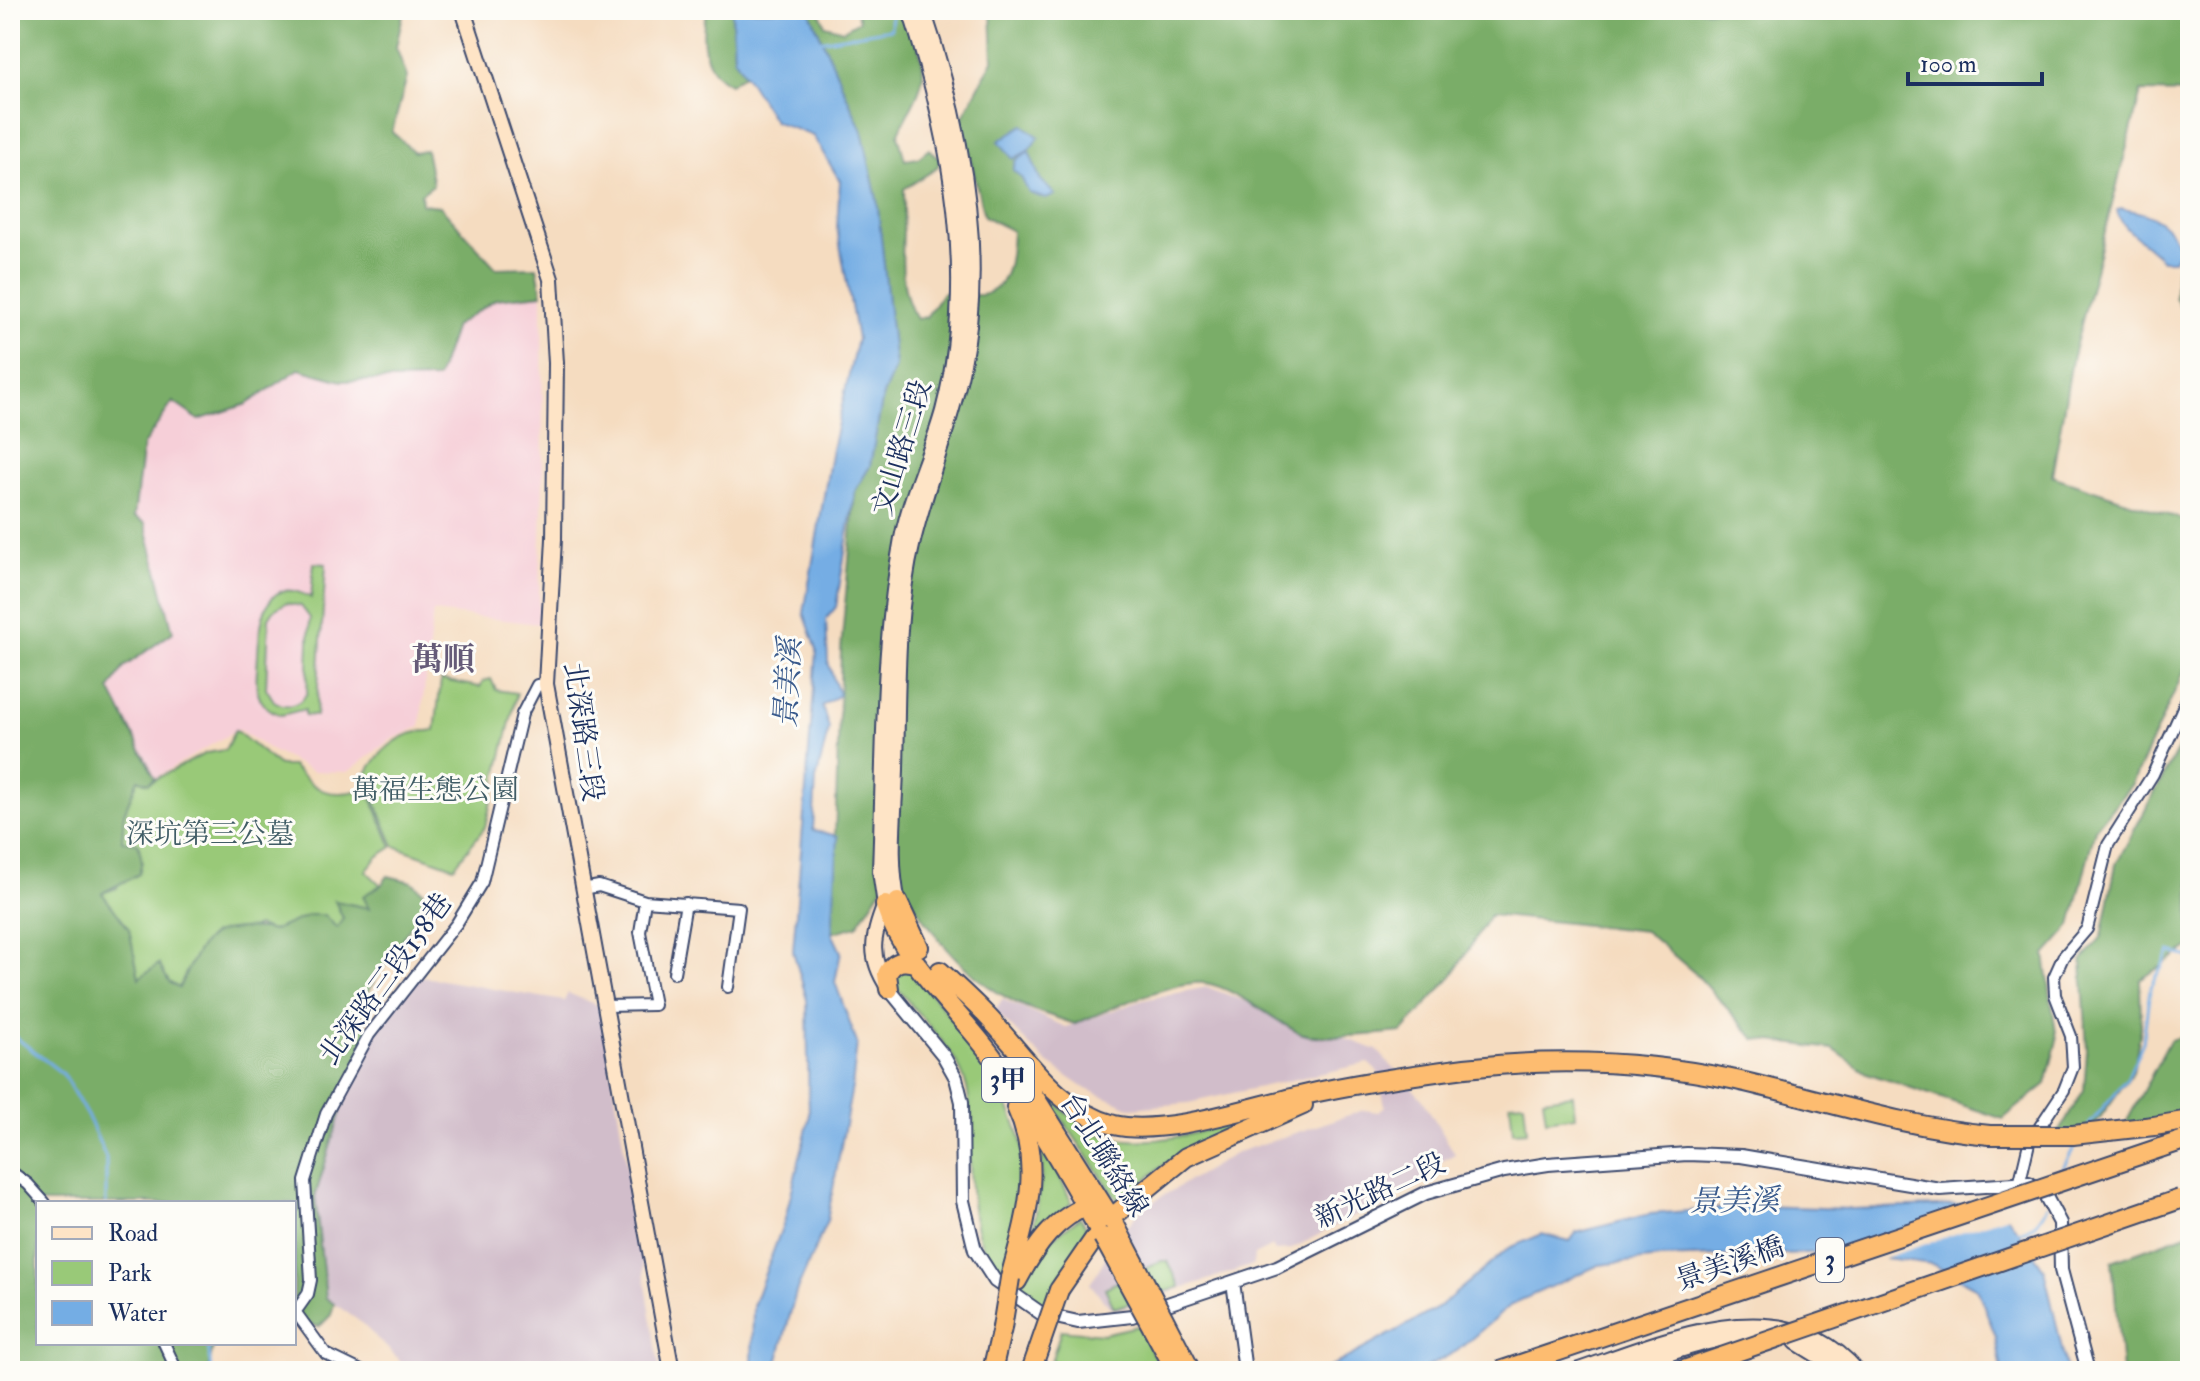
<svg xmlns="http://www.w3.org/2000/svg" width="2200" height="1381" font-family="'IM FELL Double Pica','Noto Serif TC',serif">
<style>
.built{fill:#f6cfd8}
.industrial{fill:#d1bdca}
.green{fill:#99c978;stroke:#5a7c6b;stroke-width:2;fill-rule:evenodd}
.forest{fill:#7aad68;stroke:#4a6e63;stroke-width:2}
.water{fill:#74ade4;stroke:#486ea1;stroke-width:2}
.pier{fill:#f5dcc0}
.lines{fill:none;stroke-linecap:round;stroke-linejoin:round}
.stream{stroke:#74ade4;stroke-width:3}
.minor-casing{stroke:#3c496d;stroke-width:14}
.tertiary-casing{stroke:#3c496d;stroke-width:16}
.secondary-casing{stroke:#3c496d;stroke-width:18}
.motorway-casing{stroke:#3c496d;stroke-width:22}
.minor{stroke:#fff;stroke-width:10}
.tertiary{stroke:#fff;stroke-width:12}
.secondary{stroke:#fee4c6;stroke-width:14}
.motorway{stroke:#fdbc70;stroke-width:18}
.motorway-bridge-casing{stroke:#3c496d;stroke-width:22;stroke-linecap:butt}
.motorway-bridge{stroke:#fdbc70;stroke-width:18}
.labels{text-anchor:middle;dominant-baseline:central;stroke-width:6;stroke-linejoin:round;paint-order:stroke}
.shield{fill:#fdfcf7;stroke:#5f6c8c;stroke-width:2}
.shield-label{font-size:26px;font-weight:bold;fill:#1b2f5e}
.street-label{font-size:28px;fill:#1b2f5e;stroke:#fdfcf7}
.park-label{font-size:28px;fill:#415d66;stroke:#fdfcf7}
.water-label{font-size:30px;font-style:italic;fill:#3a5b8d;stroke:#fdfcf7}
.quarter-label{font-size:32px;font-weight:bold;fill:#655b78;stroke:#fdfcf7}
</style>
<rect width="100%" height="100%" fill="#fdfcf7"/>
<filter id="ink" filterUnits="userSpaceOnUse"><feTurbulence type="fractalNoise" baseFrequency=".0125" numOctaves="2"/><feDisplacementMap in="SourceGraphic" scale="16" xChannelSelector="R" yChannelSelector="G"/><feConvolveMatrix kernelMatrix="1 2 1 2 8 2 1 2 1" color-interpolation-filters="sRGB"/></filter>
<filter id="wash" filterUnits="userSpaceOnUse"><feTurbulence type="fractalNoise" baseFrequency=".006" numOctaves="4" result="noise"/><feDisplacementMap in="SourceGraphic" scale="32" xChannelSelector="R" yChannelSelector="G"/><feGaussianBlur stdDeviation="1.8" result="paint"/><feColorMatrix in="noise" values="0 0 0 0 0 0 0 0 0 0 0 0 0 0 0 0 0 1.4 0 .05"/><feComposite in="paint" operator="in"/></filter>
<g filter="url(#wash)">
<rect width="100%" height="100%" fill="#f5dcc0"/>
<path class="built" d="M542,294l1,187 -5,143 -105,-12 -13,115 -30,13 -42,32 -35,-1 -41,-20 -34,-22 -83,49 -45,-89 14,-22 49,-35 -73,-134 -90,-195 237,101 52,-35 43,12 113,-55 41,-27z"/>
<path class="industrial" d="M418,976l146,25 4,-8 33,14 59,364h-249l-52,-50 -33,-23 -11,-101 35,-116 21,-43z
M1207,987l170,63 46,50 32,54 -24,13 7,11 -50,20 -98,52 -15,1 -3,-5 -18,9 -1,10 -140,46 -23,-27 25,-42 27,-34 96,-56 126,-42 14,2 7,-6 -7,-34 -10,-9 -180,40 -56,5 -46,-19 -40,-27 -51,-51 7,-12 64,28 77,-27z"/>
<path class="green" d="M314,563l12,1 -10,152 -11,-1v-6l-23,6c-10,-3 -19,-9 -23,-19 -5,-13 -1,-30 -1,-44 2,-32 8,-80 53,-54zM286,603l15,3 9,12 -3,75c-8,13 -20,16 -33,8l-8,-13 3,-70 5,-8z
M491,679l5,11 21,3 -32,134 -31,40 -60,-21 -29,-69c14,-28 38,-48 70,-46l6,-51 39,7 3,-6z
M235,730l44,36h13c30,29 35,31 76,23l24,58 -15,10 -11,14 15,14 -18,11 7,13 -35,-8 8,17 -6,10 -28,-13 -37,16 -15,-5 -54,20 -24,43 -10,-7 -30,-3 -37,-86 15,-5 7,-75 14,-34 10,4 58,-30 19,-3z
M901,969l10,1c44,52 117,137 115,208 0,31 -14,67 -21,97l75,-58 10,16 -43,77c-79,-39 -77,-100 -77,-177 -1,-18 1,-37 -6,-55 -13,-34 -47,-63 -69,-93l-1,-7z
M1034,1078c16,16 30,36 49,48 51,32 123,3 176,-10l-93,47 -47,39z
M1573,1095l2,21 -29,4 -3,-21z
M1524,1102l3,29 -14,1 -3,-29z
M1042,1139l30,64 -39,29 9,-58z
M1161,1261h7l12,26 -66,21 -9,-20z
M1138,1326l24,45h-114l13,-41 42,4z"/>
<path class="forest" d="M10,10h394l-8,37 11,30 -15,55 22,20 12,-2 7,35 -12,9 1,10 18,2 56,62 41,-1 5,27 -46,5 -41,27 -18,53 -95,2 -43,-12 -52,35 -48,16 -26,-18 -30,43 -9,72 11,6 28,109 -49,35 -14,22 45,89 -7,5 -10,-4 -14,34 -2,28 16,2 4,18 -3,13 -37,19 27,36 10,49 20,-14 10,18 10,6c6,-14 21,-47 35,-54 13,-6 46,-7 58,-3l37,-16h15l13,13 6,-10 -8,-17 34,7 -6,-12 18,-11 7,-9 24,6 18,15 -72,109 13,32 -21,43 -35,116 11,101 8,6 -3,11 -12,12 -25,-9v-115h-256v140h176l-6,28h-198z
M707,10h25l2,47 10,17 -14,10c-27,-13 -31,-47 -23,-74z
M809,10h10l6,15 18,5 16,-9 -3,-11h47c7,18 20,41 20,60 1,21 -18,45 -25,65l7,25 13,-2 11,-9 11,11 -3,8 -33,21c2,40 -11,96 13,130l9,-2 17,-24c13,-3 26,3 38,2 29,-4 30,-42 31,-64l-28,-15 -23,-96 32,-60 -2,-50h1199v83l-49,-1 -69,268 -20,116 138,46v136l-58,126 -37,45 -24,97 -26,29 12,85 -11,44 -43,35 -136,-46 -34,-24 -78,-10 -58,-64 -52,-44 -155,-16 -38,61 -50,56c-22,2 -87,9 -105,0 -24,-13 -65,-46 -93,-49 -27,-4 -102,29 -129,41 -19,-7 -40,-12 -58,-21 -59,-28 -91,-79 -124,-132l-36,55 -25,7 9,-283 14,-159 15,-25 13,-71 12,-28 -18,-167 -15,-69z
M2190,253v73l-15,-29 1,-29z
M2190,727v220l-50,33 1,48 -8,44 -48,66 -29,-2 28,-46 3,-40 -5,-89 20,-25 14,-72z
M2190,1034v87l-71,15 51,-96z
M2190,1233v138h-68l-10,-110z"/>
<path class="water" d="M732,10h77l53,121 15,69 18,167 -12,28 -13,71 -15,25 -19,116 -10,12 2,43 11,33 -17,11 7,22 -13,52 -3,50 25,6 -6,97 9,19 -6,30 22,61 -5,44 -25,134 -31,71 -21,79h-23l1,-65 32,-87 24,-100 -2,-119 -14,-49 24,-301 -13,-37 27,-159 26,-115 -20,-111 3,-47 -27,-45 -39,-15 -40,-64z
M1023,125l16,12 -11,14 -15,8 -14,-18z
M1029,152l11,27 15,16 -9,4 -17,-6 -8,-16 -8,-7 3,-9z
M2122,209c25,3 51,13 57,41l-6,10h-11c-13,-15 -43,-32 -45,-50z
M1966,1205l42,12 36,52 23,102h-65l-6,-34 -19,-49 -45,-24 -93,-12 -179,6 -61,7 -87,39 -55,47 -37,20h-97l115,-63 71,-60 33,-14 28,7 6,-8 74,-19 102,-8 100,3z"/>
<path class="pier" d="M1977,1204l34,11 -135,46 -37,-5z"/>
<g class="lines">
<path class="stream" d="M819,41l72,-12 1,-19
M10,939l6,18 -6,3
M10,1033l53,41 27,47 16,37v45
M2089,1125l38,-46 16,-37 7,-53 20,-37 20,5
M2058,1176l20,-35
M2016,1232c15,-1 26,-13 31,-27
M208,1343l3,28"/>
</g>
</g>
<g filter="url(#ink)">
<g class="lines">
<defs>
<path id="minor" d="M2186,10l4,15
M583,889l16,-3 46,15 94,7 -11,79
M674,973l12,-70
M606,1006l48,-1 -14,-73 5,-31
M10,1171l18,13 17,19
M2020,1181l9,-38 35,-53 9,-23 -2,-31 -16,-41 -1,-18 9,-20 24,-28 21,-84 45,-71 37,-82
M294,1310l32,44 35,17
M296,1311l12,-17 3,-14 -6,-99 21,-67 43,-79 88,-112 25,-41 40,-168 15,-29 9,-1
M164,1343l13,28"/>
<path id="tertiary" d="M889,989l54,66 13,23 6,24 1,99 12,49 20,31 47,33 36,8 54,-6 145,-49 149,-74 78,-22 44,-7 139,-10 54,2 199,33 89,-6 16,12 15,28 1,47 27,101
M1233,1282l12,89"/>
<path id="secondary" d="M463,10l88,269 5,84 -2,176 -8,145 126,687
M889,904l9,-2c-10,-43 -3,-90 -2,-133 2,-75 -1,-155 17,-228 18,-73 48,-141 56,-216 11,-104 -13,-217 -46,-315
M885,905l-5,-34c4,-107 2,-216 20,-321 7,-49 30,-92 43,-139 35,-133 8,-273 -33,-401
M885,905c-13,32 -17,52 3,82
M1796,1342l47,29
M1576,1371c86,-29 208,-86 281,0
M1617,1371c48,-15 100,-39 151,-35"/>
<path id="motorway" d="M898,902l21,45
M885,905c19,60 73,104 109,154 41,57 75,117 109,178
M940,971c16,15 33,30 48,46 39,41 68,92 126,108 50,12 139,-19 190,-30 52,-12 108,-20 161,-27 89,-10 183,-7 271,12 85,19 166,47 254,55
M889,989l-2,-15c7,-13 16,-15 30,-10
M1024,1080l90,143
M2154,1126l36,-6
M2160,1148l30,-10
M1117,1213l69,-56 117,-52
M1010,1278c16,-60 34,-112 6,-171
M1017,1281c19,-36 38,-64 77,-78
M1059,1290l35,-51
M992,1371l10,-43"/>
</defs>
<use href="#minor" class="minor-casing"/>
<use href="#tertiary" class="tertiary-casing"/>
<use href="#secondary" class="secondary-casing"/>
<use href="#motorway" class="motorway-casing"/>
<use href="#minor" class="minor"/>
<use href="#tertiary" class="tertiary"/>
<use href="#secondary" class="secondary"/>
<use href="#motorway" class="motorway"/>
<defs>
<path id="motorway-bridge" d="M1990,1135h83l81,-9
M1114,1223l77,148
M1103,1237l73,134
M1002,1328l8,-50
M1031,1371l28,-81
M1500,1371l660,-223
M1681,1371l499,-172"/>
</defs>
<use href="#motorway-bridge" class="motorway-bridge-casing"/>
<use href="#motorway-bridge" class="motorway-bridge"/>
</g>
</g>
<g class="labels">
<g class="shield">
<rect x="982" y="1058" width="52" height="44" rx="6"/>
<rect x="1816" y="1238" width="28" height="44" rx="6"/>
</g>
<g class="shield-label">
<text x="1008" y="1080">3甲</text>
<text x="1830" y="1260">3</text>
</g>
<g class="street-label">
<text transform="translate(902 448) rotate(-73)">文山路三段</text>
<text transform="translate(583 732) rotate(82)">北深路三段</text>
<text transform="translate(386 979) rotate(-54)">北深路三段158巷</text>
<text transform="translate(1104 1155) rotate(58)">台北聯絡線</text>
<text transform="translate(1380 1191) rotate(-25)">新光路二段</text>
<text transform="translate(1730 1264) rotate(-19)">景美溪橋</text>
</g>
<g class="park-label">
<text x="435" y="790">萬福生態公園</text>
<text x="210" y="834">深坑第三公墓</text>
</g>
<g class="water-label">
<text transform="translate(788 683) rotate(-87)">景美溪</text>
<text transform="translate(1734 1201) rotate(-1)">景美溪</text>
</g>
<g class="quarter-label">
<text x="443" y="660">萬順</text>
</g>
</g>
<rect width="2200" height="1381" fill="none" stroke="#fdfcf7" stroke-width="40"/>
<rect x="36" y="1201" width="260" height="144" fill="#fdfcf7" stroke="#a3aaba" stroke-width="2"/>
<rect x="52" y="1227" width="40" height="12" fill="#fee4c6" stroke="#a3aaba" stroke-width="2"/>
<text x="108" y="1241" font-size="24" fill="#1b2f5e">Road</text>
<rect x="52" y="1261" width="40" height="24" fill="#99c978" stroke="#a3aaba" stroke-width="2"/>
<text x="108" y="1281" font-size="24" fill="#1b2f5e">Park</text>
<rect x="52" y="1301" width="40" height="24" fill="#74ade4" stroke="#a3aaba" stroke-width="2"/>
<text x="108" y="1321" font-size="24" fill="#1b2f5e">Water</text>
<path d="M1908 72v12h134v-12" fill="none" stroke="#1b2f5e" stroke-width="4"/>
<text x="1920" y="72" font-size="24" fill="#1b2f5e" stroke="#fdfcf7" stroke-width="6" paint-order="stroke">100 m</text>
</svg>
